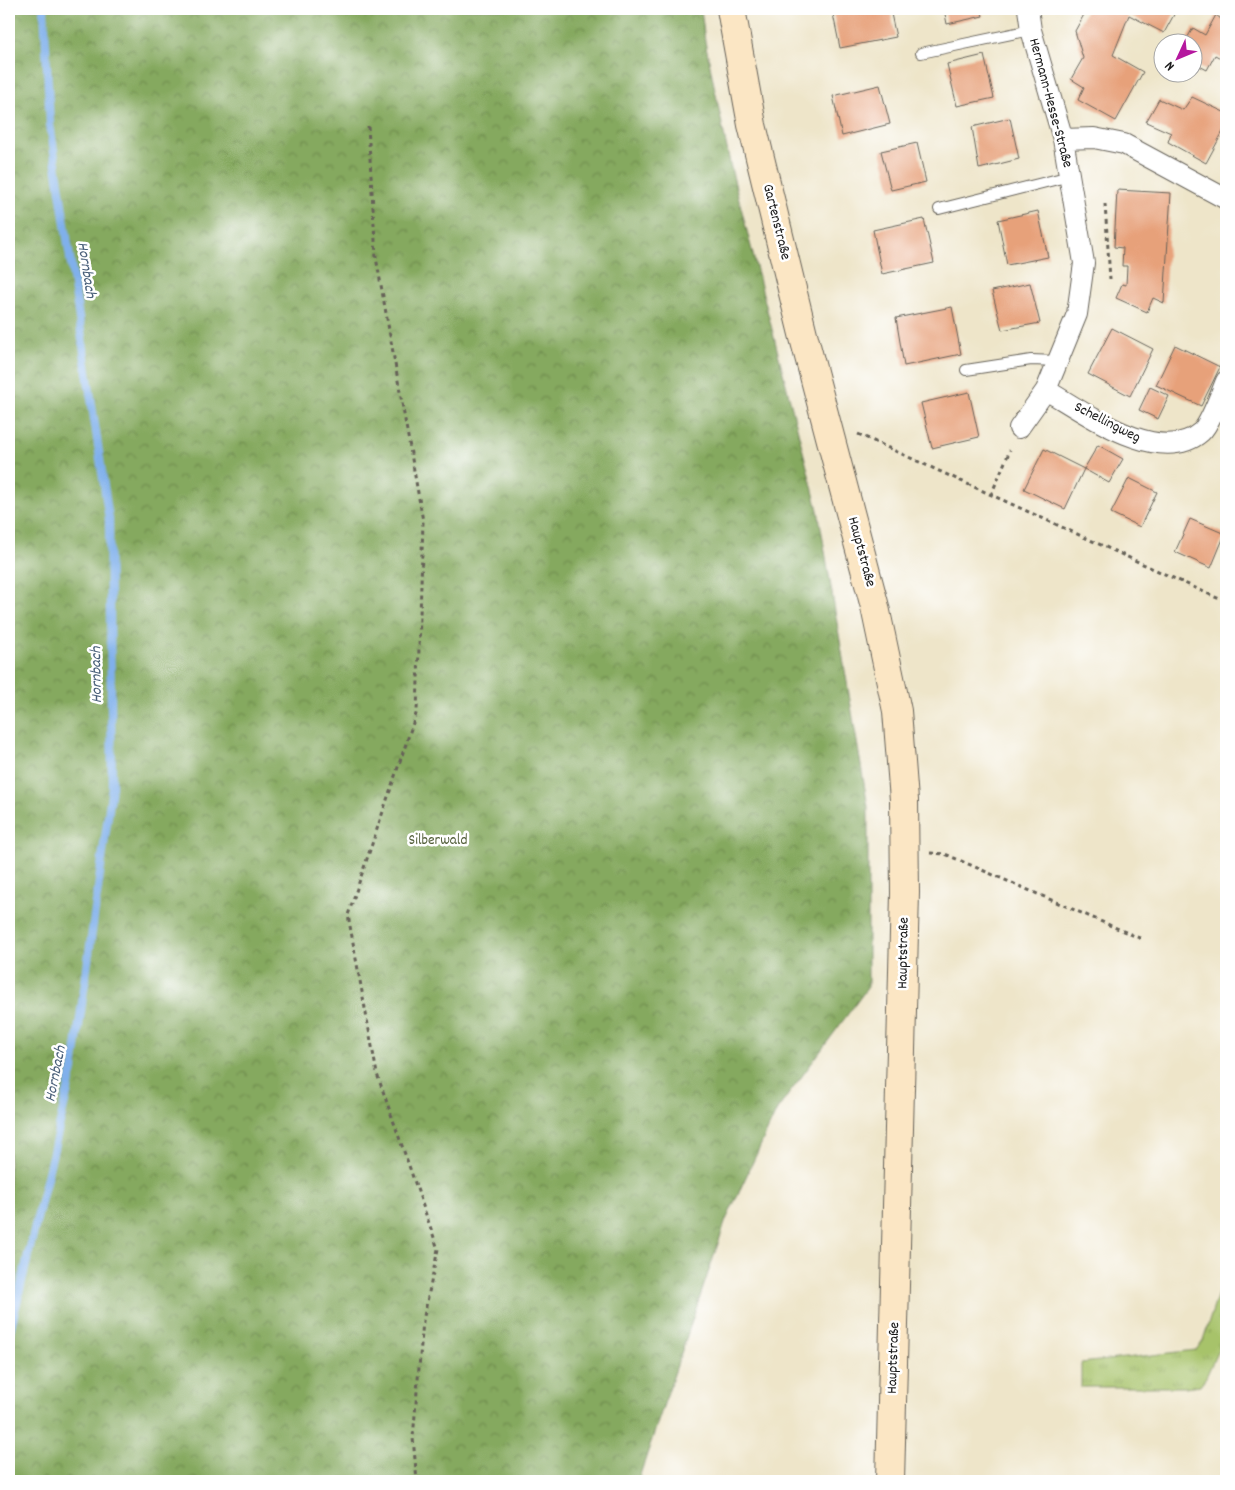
<svg xmlns="http://www.w3.org/2000/svg" width="1235" height="1490" font-family="Dekko,sans-serif">
<style>
.grass{fill:url(#grass-tufts);stroke:#627043}
.forest{fill:url(#forest-crowns);stroke:#50623d}
.lines{fill:none;stroke-linecap:round;stroke-linejoin:round}
.stream{stroke:#80b0eb;stroke-width:8}
.building{fill:#e7a17a}
.service-casing{stroke:#666259;stroke-width:12}
.minor-casing{stroke:#666259;stroke-width:22}
.secondary-casing{stroke:#666259;stroke-width:30}
.path{stroke:#666259;stroke-width:3;stroke-dasharray:4 4;stroke-linecap:butt}
.service{stroke:#fff;stroke-width:10}
.minor{stroke:#fff;stroke-width:20}
.secondary{stroke:#fbe6c4;stroke-width:28}
.labels{text-anchor:middle;dominant-baseline:central;stroke-width:5;stroke-linejoin:round;paint-order:stroke}
.street-label{font-size:15px;fill:#1c1c1c;stroke:#fff}
.park-label{font-size:15px;fill:#545f3b;stroke:#fff}
.water-label{font-size:16px;font-style:italic;fill:#495f79;stroke:#fff}
</style>
<defs>
<pattern id="grass-tufts" width="24" height="20" patternUnits="userSpaceOnUse" patternTransform="scale(1.25)"><rect width="24" height="20" fill="#a7c36a"/><path d="M3 7l-1-3M5 7V3M7 7l1-3M15 17l-1-3M17 17v-4M19 17l1-3" fill="none" stroke="#8fa75b"/></pattern>
<pattern id="forest-crowns" width="20" height="18" patternUnits="userSpaceOnUse" patternTransform="scale(1.25)"><rect width="20" height="18" fill="#85a95e"/><path d="M2 6a3 3 0 1 1 6 0M12 15a3 3 0 1 1 6 0" fill="none" stroke="#6c894d"/></pattern>
</defs>
<rect width="100%" height="100%" fill="#fff"/>
<filter id="ink" filterUnits="userSpaceOnUse"><feTurbulence type="fractalNoise" baseFrequency=".02" numOctaves="2"/><feDisplacementMap in="SourceGraphic" scale="10" xChannelSelector="R" yChannelSelector="G"/><feConvolveMatrix kernelMatrix="1 2 1 2 8 2 1 2 1" color-interpolation-filters="sRGB"/></filter>
<filter id="wash" filterUnits="userSpaceOnUse"><feTurbulence type="fractalNoise" baseFrequency=".0096" numOctaves="4" result="noise"/><feDisplacementMap in="SourceGraphic" scale="20" xChannelSelector="R" yChannelSelector="G"/><feGaussianBlur stdDeviation="1.12" result="paint"/><feColorMatrix in="noise" values="0 0 0 0 0 0 0 0 0 0 0 0 0 0 0 0 0 1.4 0 .05"/><feComposite in="paint" operator="in"/></filter>
<g filter="url(#wash)">
<rect width="100%" height="100%" fill="#eee5c9"/>
<path class="grass" d="M1226,1269v63l-20,45 -6,8 -14,2h-105v-24l115,-13 7,-10z"/>
<path class="forest" d="M9,9h692l4,32 26,127 87,342 50,297v180l-91,123 -51,110 -88,261h-629z"/>
<g class="lines">
<path class="stream" d="M9,1335l64,-266 39,-282 -3,-268 -59,-395 -6,-115"/>
</g>
<g id="blocks">
<path class="building" d="M832,9h58l6,28 -56,11z
M944,9h37l2,7 -36,8z
M1087,9h90l-13,24 -35,-18 -16,40 30,17 -27,49 -38,-21 6,-13 -13,-8 12,-21 -8,-27z
M1226,10v51l-11,-6 -8,15 -15,-8v-20h-7l8,-14 12,7 11,-20 5,4z
M984,55l10,43 -37,8 -10,-42z
M880,85l10,39 -48,12 -9,-40z
M1192,97l34,16v13l-20,37 -38,-21 3,-9 -25,-11 13,-23 24,11z
M1010,118l9,41 -40,10 -7,-42z
M917,143l9,39 -35,8 -10,-39z
M1117,190l54,3 -7,110 -11,-5 -6,14 -31,-14 6,-14 4,1 1,-19h-5l1,-18 -9,-1z
M1038,211l10,46 -41,8 -9,-45z
M924,219l10,44 -52,11 -9,-44z
M1030,283l10,40 -38,7 -10,-39z
M952,307l9,47 -57,12 -8,-48z
M1112,328l41,21 -23,47 -42,-22z
M1175,345l45,22 -19,39 -45,-21z
M1150,387l19,9 -11,23 -19,-9z
M969,392l10,45 -47,11 -11,-45z
M1098,445l25,14 -14,24 -25,-14z
M1044,449l40,20 -19,40 -41,-20z
M1129,478l28,14 -17,35 -29,-14z
M1190,519l35,15 -14,34 -36,-16z"/>
</g>
</g>
<g filter="url(#ink)">
<use href="#blocks" fill-opacity="0" stroke="#666259" stroke-width="1"/>
<g class="lines">
<defs>
<path id="service" d="M921,53l110,-23
M939,209l131,-33
M966,370l65,-10 26,1"/>
<path id="minor" d="M1063,139l31,-1 30,6 102,55
M1046,390c38,22 114,78 155,42 9,-8 20,-39 25,-51
M1019,428l27,-38 31,-76 7,-51 -21,-124 -32,-109 -3,-21"/>
<path id="secondary" d="M731,9l21,116 51,209 72,273 22,104 7,89 1,93 -15,588"/>
</defs>
<use href="#service" class="service-casing"/>
<use href="#minor" class="minor-casing"/>
<use href="#secondary" class="secondary-casing"/>
<path class="path" d="M368,126l8,131 47,264 -6,190 -69,204 29,159 61,175 -15,72 -10,117 4,43
M1105,204l5,75
M858,434l368,168
M991,495l19,-45
M930,853l15,1 199,86"/>
<use href="#service" class="service"/>
<use href="#minor" class="minor"/>
<use href="#secondary" class="secondary"/>
</g>
</g>
<g class="labels">
<g class="street-label">
<text transform="translate(1050 103) rotate(75)">Hermann-Hesse-Straße</text>
<text transform="translate(776 222) rotate(76)">Gartenstraße</text>
<text transform="translate(1107 423) rotate(27)">Schellingweg</text>
<text transform="translate(861 552) rotate(75)">Hauptstraße</text>
<text transform="translate(904 953) rotate(-89)">Hauptstraße</text>
<text transform="translate(894 1358) rotate(-88)">Hauptstraße</text>
</g>
<g class="park-label">
<text x="438" y="841">Silberwald</text>
</g>
<g class="water-label">
<text transform="translate(86 270) rotate(81)">Hornbach</text>
<text transform="translate(97 675) rotate(-91)">Hornbach</text>
<text transform="translate(56 1074) rotate(-79)">Hornbach</text>
</g>
</g>
<rect width="1235" height="1490" fill="none" stroke="#fff" stroke-width="30"/>
<g transform="translate(1178 58) rotate(226)"><circle r="24" fill="#ffffff" stroke="#a4a4a4"/>
<path d="M0-4L9 19L0 12L-9 19Z" fill="#b5179e"/>
<text y="-8" font-size="14" font-weight="bold" text-anchor="middle" fill="#1c1c1c">N</text>
</g>
</svg>
